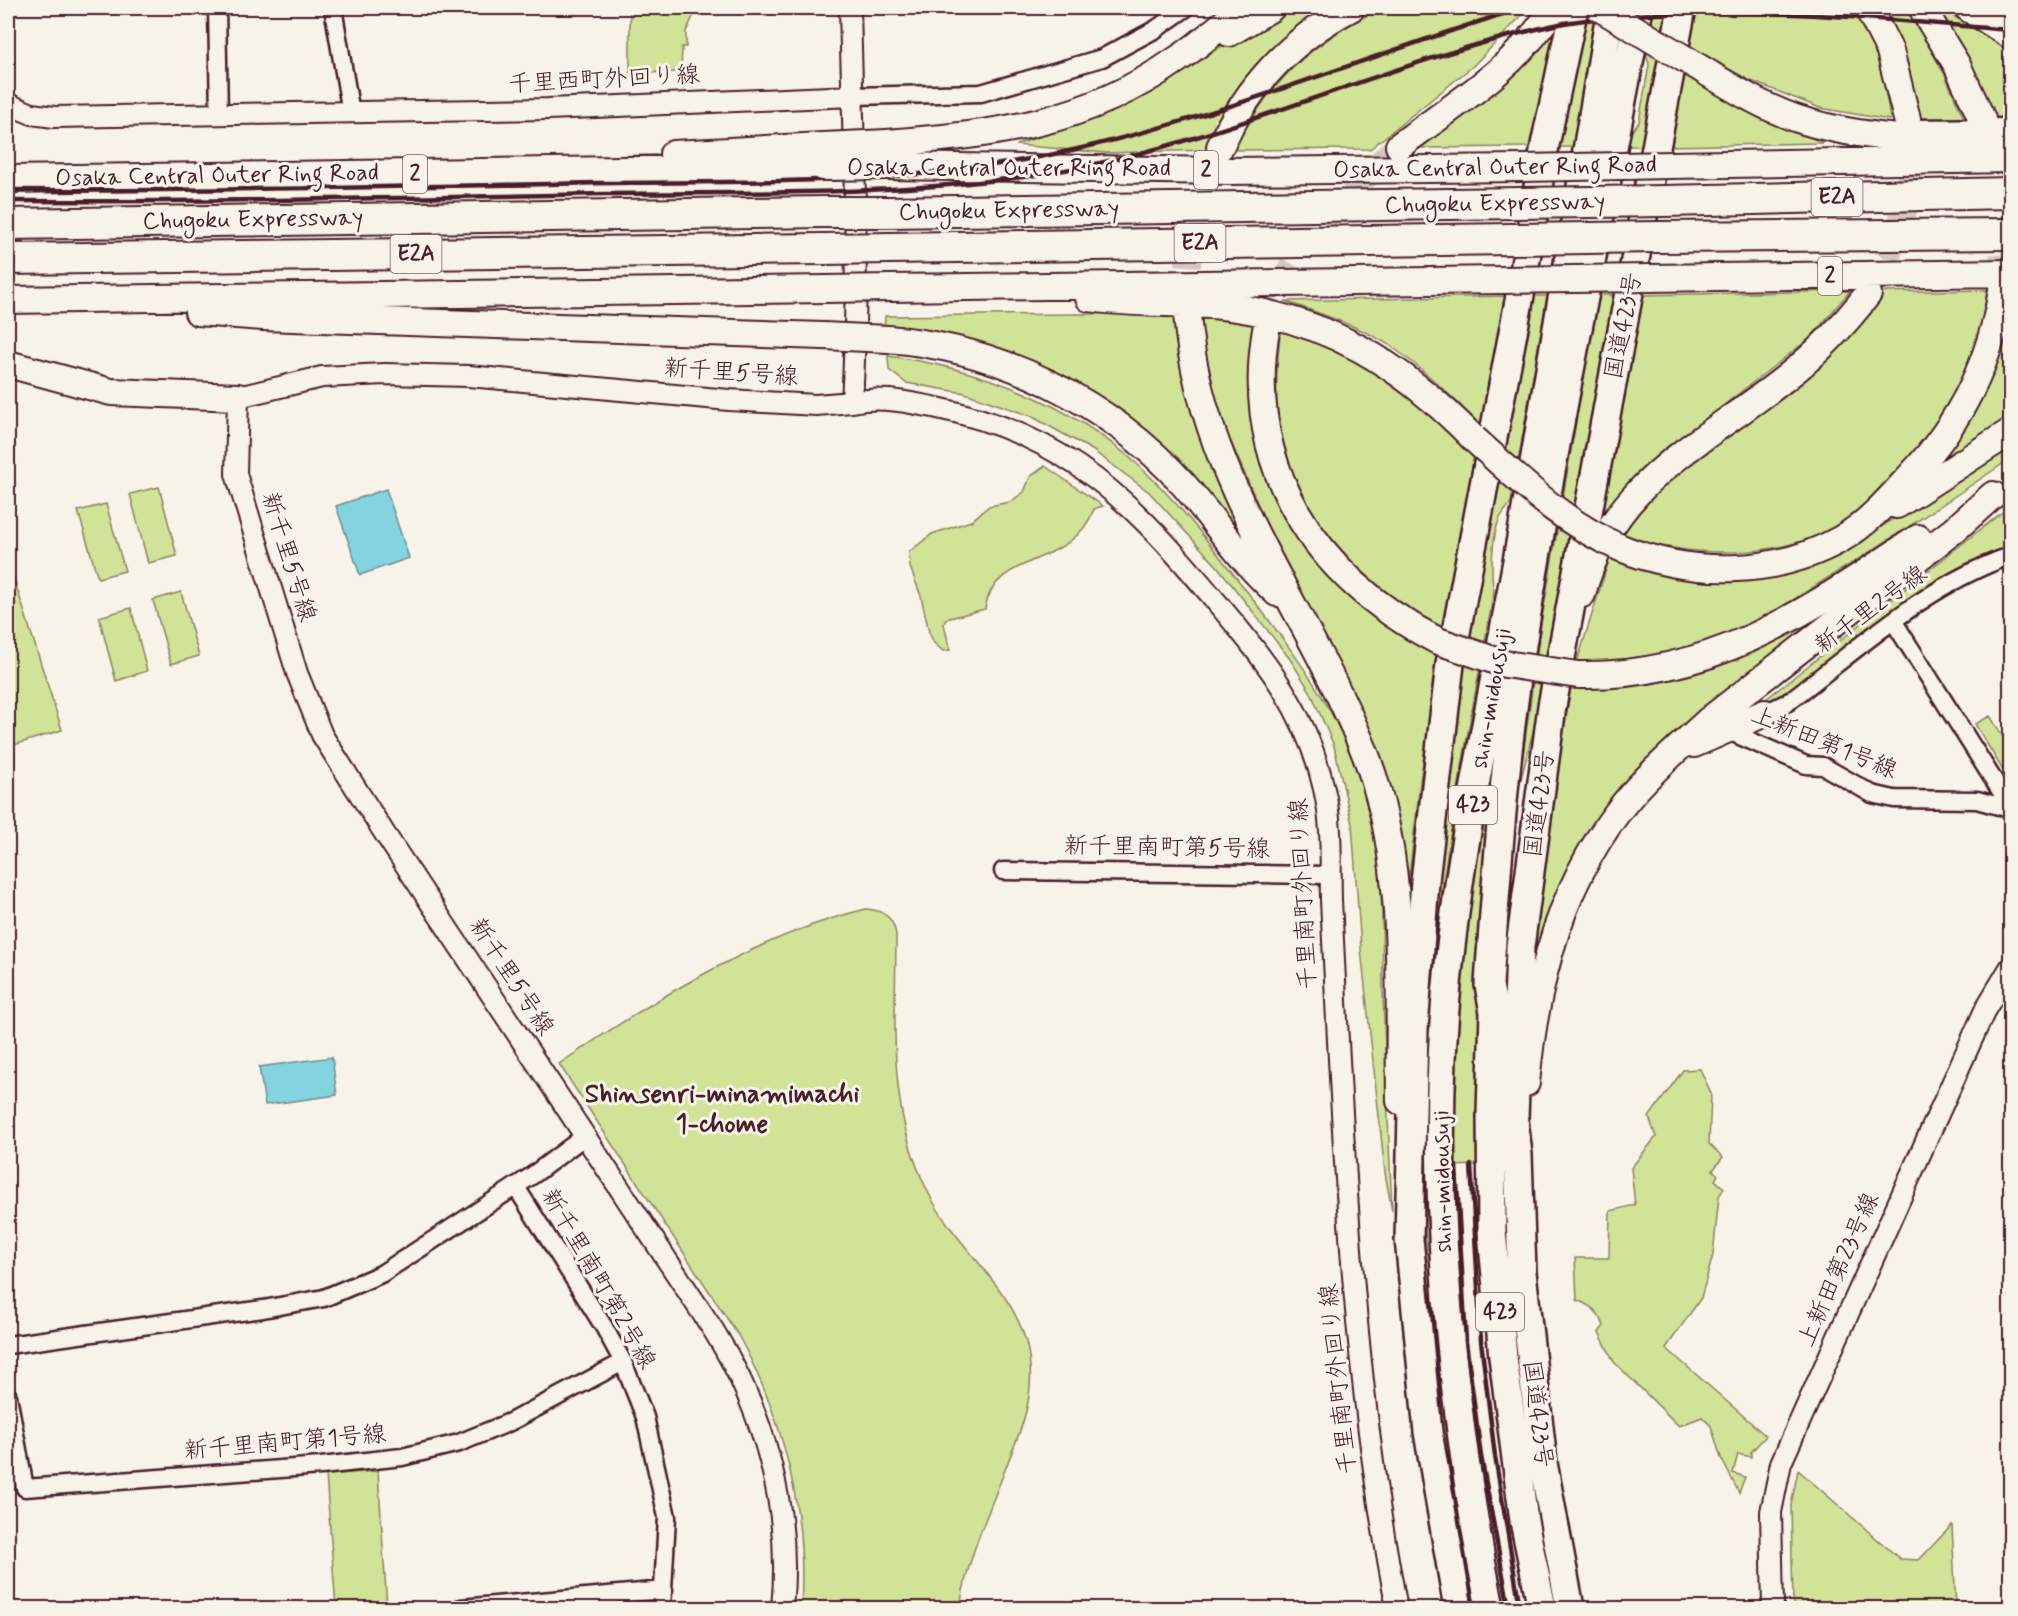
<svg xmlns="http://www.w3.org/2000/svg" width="2018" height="1616" font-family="Mynerve,'Klee One',sans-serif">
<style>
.green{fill:#d0e397;stroke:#8d8161;stroke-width:1.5}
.water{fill:#84d4e0;stroke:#6d8c98;stroke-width:1.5}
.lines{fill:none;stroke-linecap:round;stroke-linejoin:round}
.primary-tunnel{stroke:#d4c9c2;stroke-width:26;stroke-dasharray:26 13;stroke-linecap:butt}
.minor-casing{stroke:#4a1f2b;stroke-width:21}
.tertiary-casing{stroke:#4a1f2b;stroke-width:24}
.primary-casing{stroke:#4a1f2b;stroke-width:30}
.trunk-casing{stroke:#4a1f2b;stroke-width:32}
.motorway-casing{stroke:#4a1f2b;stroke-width:34}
.minor{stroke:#f7f3e8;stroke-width:16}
.tertiary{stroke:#f7f3e8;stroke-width:20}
.primary{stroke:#f7f3e8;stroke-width:26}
.trunk{stroke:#f7f3e8;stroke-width:27}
.motorway{stroke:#f7f3e8;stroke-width:30}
.rail{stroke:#4a1f2b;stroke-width:4.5}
.primary-bridge-casing{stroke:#4a1f2b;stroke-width:30;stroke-linecap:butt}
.motorway-bridge-casing{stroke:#4a1f2b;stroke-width:34;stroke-linecap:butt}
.primary-bridge{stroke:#f7f3e8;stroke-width:26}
.motorway-bridge{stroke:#f7f3e8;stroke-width:30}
.labels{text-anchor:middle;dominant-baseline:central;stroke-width:6;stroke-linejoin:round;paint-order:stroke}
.shield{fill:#f7f3e8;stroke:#7e5f64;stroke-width:1.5}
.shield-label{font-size:22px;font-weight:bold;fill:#4a1f2b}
.street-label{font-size:24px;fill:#4a1f2b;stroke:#f7f3e8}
.neighbourhood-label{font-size:26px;font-weight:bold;fill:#4a1f2b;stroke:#f7f3e8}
</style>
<rect width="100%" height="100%" fill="#f7f3e8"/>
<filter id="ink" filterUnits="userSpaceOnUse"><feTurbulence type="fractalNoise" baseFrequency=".0167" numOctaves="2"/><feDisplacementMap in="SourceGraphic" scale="12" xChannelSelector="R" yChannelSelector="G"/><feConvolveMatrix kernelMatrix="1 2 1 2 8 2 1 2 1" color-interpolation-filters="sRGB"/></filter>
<g filter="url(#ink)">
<path class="green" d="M630,8h59l7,2 -10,22v15h-4l-1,25 -51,1z
M1285,8h40c-51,34 -94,86 -119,142l-100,3 -90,-8 102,-36z
M1383,8h146l-56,58 -103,83 -135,1c31,-67 81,-112 148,-142z
M1580,8h20l-25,139h-20z
M1650,8h21l-24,138h-21l1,-9 12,-15 10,-57 -4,-16z
M1693,8h160c25,36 31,70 37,112l-70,-12 -71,-28 -63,-33z
M1883,8h24l38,67 20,46 -45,-1 -12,-54z
M1939,8l71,40v71h-18l-29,-66z
M1551,29h4l-23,118 -118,1z
M1681,71l60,35 82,37 -155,3z
M1987,290c-5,49 -24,94 -51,135 -21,31 -45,61 -75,85 -66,52 -165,50 -240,25l30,-39 223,-193 6,-11z
M1850,291l-40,47 -158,123 -52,55 40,-221z
M1598,295h21l-59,330 -42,166 23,-167z
M1506,296l-24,131c-28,-29 -57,-57 -90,-80 -31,-21 -72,-33 -107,-46z
M1527,296h20l-36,206c-3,6 -8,10 -11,16 -8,17 -10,55 -6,73 -26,145 -57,291 -67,438 -14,189 11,394 47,579h-7l-17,-95 -30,-279 -2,-150 24,-306z
M2010,308v114l-67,38c33,-47 56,-95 67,-152z
M1174,313l4,43 18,70 46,113 -120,-119 -238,-87 1,-17z
M1201,314l55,6c-26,127 31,240 137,310 15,10 32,15 49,24l-21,120 -12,102 -11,-46 -176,-409 -18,-66z
M1281,326l93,41 41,33 62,58 -30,171c-77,-37 -151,-111 -167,-199 -6,-35 -3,-69 1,-104z
M888,356c91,12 180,46 249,108 44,40 79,88 115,134 62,81 102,135 122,238 10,50 8,103 9,154 2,73 6,147 9,221l-7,-38 -24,-224 -9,-125 -18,-78 -24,-55 -20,-32 -73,-93 -68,-74 -57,-42 -61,-34 -66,-23 -59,-10 -17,-13z
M2010,443v16c-59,40 -118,80 -179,117 -28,17 -56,37 -86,51 -51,24 -112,35 -168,35l33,-105 62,19 175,-27z
M1045,466l58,40 -9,3c-22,61 -100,41 -109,100l-39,10 -2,5 6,26 -7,1 -9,-8 -5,-11 -8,-36 -11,-29 -1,-15 23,-18 39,-13 18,-15 21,-4 14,-10 6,-15z
M1543,482l-64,683 -31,1 7,-211z
M159,487l18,69 -29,7 -18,-69z
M106,504l19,67 -27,7 -20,-67z
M2010,506v41c-87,30 -157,95 -231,150l-8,6h-10z
M8,560l54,170 -54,17z
M181,592l18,64 -28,8 -18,-64z
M131,608l16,63 -31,10 -17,-64z
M1829,612l-148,121 -147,230 11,-113 26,-164c106,5 168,-26 258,-74z
M1990,716l20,32v34l-35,-58z
M866,909c17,1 27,8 30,25 0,92 -10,173 32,258 30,61 98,103 102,174 3,35 -9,64 -22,96 -18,48 -41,95 -48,146h-159c6,-98 -16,-187 -63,-273l-179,-271c93,-63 196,-128 307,-155z
M1700,1069l11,24 -2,51 14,13 -10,13 5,5 -3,5 9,8 -5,8 -6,59 -12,43 -35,50 100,88 -15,16v5l-13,-3 -5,19 12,4 -6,16 -18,-35 -10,-32 -9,-9 -23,9 -65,-64 -15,-30 5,-6c-5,-15 -13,-20 -27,-26l-2,-42h34l1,-47 25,-6 -4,-37 25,-31 -7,-20 34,-47z
M1798,1470l102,89 19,1 33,-35 4,83h-163l-2,-103z
M378,1471l9,137h-51l-10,-133z"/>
<path class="water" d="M386,489l23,69 -49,17 -24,-69z
M332,1057l5,38 -72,10 -6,-38z"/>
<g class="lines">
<path class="primary-tunnel" d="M1988,139l15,84 -1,67
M1868,293c28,-50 48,-94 41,-153
M1187,305c-2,-55 10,-103 32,-154
M1267,324c27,-81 70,-123 132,-178"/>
<defs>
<path id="minor" d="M217,8l2,107
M333,8l18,105
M853,96l128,-3 121,-35 54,-29 30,-21
M1913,128l97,-1
M1894,622l116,184
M1765,713l23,-11c69,-52 139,-118 222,-146
M1726,730l80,35 17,1 49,28 22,5 83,1 33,9
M1003,871l328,4
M516,1187l88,140 19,35 22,55 22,100 -5,91
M8,1345l255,-36 61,-11 57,-24 152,-99 52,-39
M8,1396l17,92 296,-22 81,-9 57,-14 51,-21 113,-60
M461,1608l203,-18"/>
<path id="tertiary" d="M8,104l24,10 22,3 494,-8 305,-13
M852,402c28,-6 54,0 81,5 136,28 201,96 286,198 49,58 88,108 105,184 9,36 6,74 7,111 2,47 5,94 7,141 10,190 22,380 59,567
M782,1608c10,-97 -17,-195 -68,-277l-329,-497 -63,-99 -25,-62 -61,-199 2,-77 84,-20 63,-3 84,2 260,24 87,5 36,-3c8,-131 1,-263 -2,-394
M1773,1608l-2,-96 10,-49 205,-455 24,-40"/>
<path id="primary" d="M1868,8l22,43 17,68
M1922,8l35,57 25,54
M1968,8l42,27
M1229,33l42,-25
M1690,62c33,20 68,43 105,56 64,22 138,22 205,25
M887,143c109,-9 197,-18 291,-84 23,-15 43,-34 64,-51
M1399,146c55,-41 118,-78 154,-138
M1220,147c27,-61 73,-109 131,-139
M673,154l150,-8
M1671,165l339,-6
M887,166l339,5 298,-3
M8,179l815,-12
M1650,278l360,-5
M890,288l614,-8
M1089,298c45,6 88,4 133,8 106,12 179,58 252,133
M8,300l817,-11
M198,312l65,5 560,19
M1187,314c12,161 117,289 176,434 45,110 35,236 37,353
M1267,324c-26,141 47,253 171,317
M888,339c112,9 221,62 296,146 31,36 57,76 93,108
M8,364l103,28 127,5
M1897,505l113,-73
M1621,548c69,28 153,29 220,-9 28,-16 49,-41 70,-64 50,-53 80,-113 91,-185
M1582,594c29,-114 123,-151 206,-218 31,-24 56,-51 80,-82
M1578,675c136,3 231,-65 340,-137
M1694,744l71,-31
M1526,1083c10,-105 36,-208 107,-290 24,-27 50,-49 76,-73l245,-190 39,-35"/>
<path id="trunk" d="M1458,1608l-30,-176 -19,-193 5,-210 11,-148 25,-217 69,-363 26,-156 29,-137
M1490,1608c-35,-181 -56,-365 -48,-549 7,-168 45,-334 75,-498 33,-184 62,-369 94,-553
M1542,1608l-18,-87 -21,-164 -11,-126 -1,-118 3,-101 -5,-27 1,-17c7,-94 13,-188 26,-282 32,-227 83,-452 123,-678
M1570,1608l-27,-145 -21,-191 -4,-117 -4,-36 6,-172 32,-241 130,-698"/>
<path id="motorway" d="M1664,201l346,-8
M888,212l630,-9
M8,224l816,-12
M1658,237l352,-3
M889,248l623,-9
M8,259l816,-10"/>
</defs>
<use href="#minor" class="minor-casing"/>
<use href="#tertiary" class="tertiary-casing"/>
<use href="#primary" class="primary-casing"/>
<use href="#trunk" class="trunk-casing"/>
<use href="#motorway" class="motorway-casing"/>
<use href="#minor" class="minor"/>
<use href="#tertiary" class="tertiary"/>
<use href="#primary" class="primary"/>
<use href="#trunk" class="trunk"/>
<use href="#motorway" class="motorway"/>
<path class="rail" d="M8,190c195,1 391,-3 587,-7 146,-2 295,3 439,-25 164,-31 328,-101 488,-150
M8,201c200,1 400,-3 601,-7 142,-2 286,2 427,-19 182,-27 348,-115 528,-152 146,-23 299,-5 446,7
M1471,1165l10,176 14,115 25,152
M1456,1166l10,176 15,114 28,152"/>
<defs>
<path id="primary-bridge" d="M1600,8l90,54
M823,146l64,-3
M823,167l64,-1
M1524,168l147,-3
M1504,280l146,-2
M825,289l65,-1
M823,336l65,3
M1474,439c47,42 88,84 147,109
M1438,641l67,23 73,11"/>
<path id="motorway-bridge" d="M1518,203l146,-2
M824,212h64
M1512,239l146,-2
M824,249l65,-1"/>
</defs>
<use href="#primary-bridge" class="primary-bridge-casing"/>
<use href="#motorway-bridge" class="motorway-bridge-casing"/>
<use href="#primary-bridge" class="primary-bridge"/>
<use href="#motorway-bridge" class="motorway-bridge"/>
</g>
</g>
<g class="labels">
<g class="shield">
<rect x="1194" y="151" width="24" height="38" rx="4.5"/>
<rect x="403" y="155" width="24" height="38" rx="4.5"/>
<rect x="1811.5" y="178" width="51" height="38" rx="4.5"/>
<rect x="1174.5" y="224" width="51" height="38" rx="4.5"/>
<rect x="390.5" y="235" width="51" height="38" rx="4.5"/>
<rect x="1818" y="257" width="24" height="38" rx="4.5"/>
<rect x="1449" y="786" width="48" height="38" rx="4.5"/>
<rect x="1476" y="1293" width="48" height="38" rx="4.5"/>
</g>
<g class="shield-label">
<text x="1206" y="170">2</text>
<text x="415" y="174">2</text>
<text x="1837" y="197">E2A</text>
<text x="1200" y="243">E2A</text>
<text x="416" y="254">E2A</text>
<text x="1830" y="276">2</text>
<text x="1473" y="805">423</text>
<text x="1500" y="1312">423</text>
</g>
<g class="street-label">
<text transform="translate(604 80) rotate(-3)">千里西町外回り線</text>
<text x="1009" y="168">Osaka Central Outer Ring Road</text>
<text transform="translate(1495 168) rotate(-1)">Osaka Central Outer Ring Road</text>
<text transform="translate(217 176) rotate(-1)">Osaka Central Outer Ring Road</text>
<text transform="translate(1495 204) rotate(-1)">Chugoku Expressway</text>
<text transform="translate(1009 211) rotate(-1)">Chugoku Expressway</text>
<text transform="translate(253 220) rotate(-1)">Chugoku Expressway</text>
<text transform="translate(1624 326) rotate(-79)">国道423号</text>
<text transform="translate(731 373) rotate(4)">新千里5号線</text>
<text transform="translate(288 557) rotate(73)">新千里5号線</text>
<text transform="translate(1871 610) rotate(-36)">新千里2号線</text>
<text transform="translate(1492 698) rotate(-80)">shin-midousuji</text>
<text transform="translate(1824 743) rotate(22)">上新田第1号線</text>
<text transform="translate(1540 804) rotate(-83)">国道423号</text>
<text transform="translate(1167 848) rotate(1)">新千里南町第5号線</text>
<text transform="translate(1304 894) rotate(-93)">千里南町外回り線</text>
<text transform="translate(511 977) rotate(57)">新千里5号線</text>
<text transform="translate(1443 1181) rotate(-91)">shin-midousuji</text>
<text transform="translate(1839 1270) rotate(-66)">上新田第23号線</text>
<text transform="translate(598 1279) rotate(60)">新千里南町第2号線</text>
<text transform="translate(1339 1379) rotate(-96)">千里南町外回り線</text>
<text transform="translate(1537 1414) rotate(83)">国道423号</text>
<text transform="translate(285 1443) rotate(-5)">新千里南町第1号線</text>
</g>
<g class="neighbourhood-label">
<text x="722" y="1095">Shinsenri-minamimachi<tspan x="722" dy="30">1-chome</tspan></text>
</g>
</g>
<rect width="2018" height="1616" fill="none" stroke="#f7f3e8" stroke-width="30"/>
<rect x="15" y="15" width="1988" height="1586" fill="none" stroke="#4a1f2b" stroke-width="2" filter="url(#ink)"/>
</svg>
